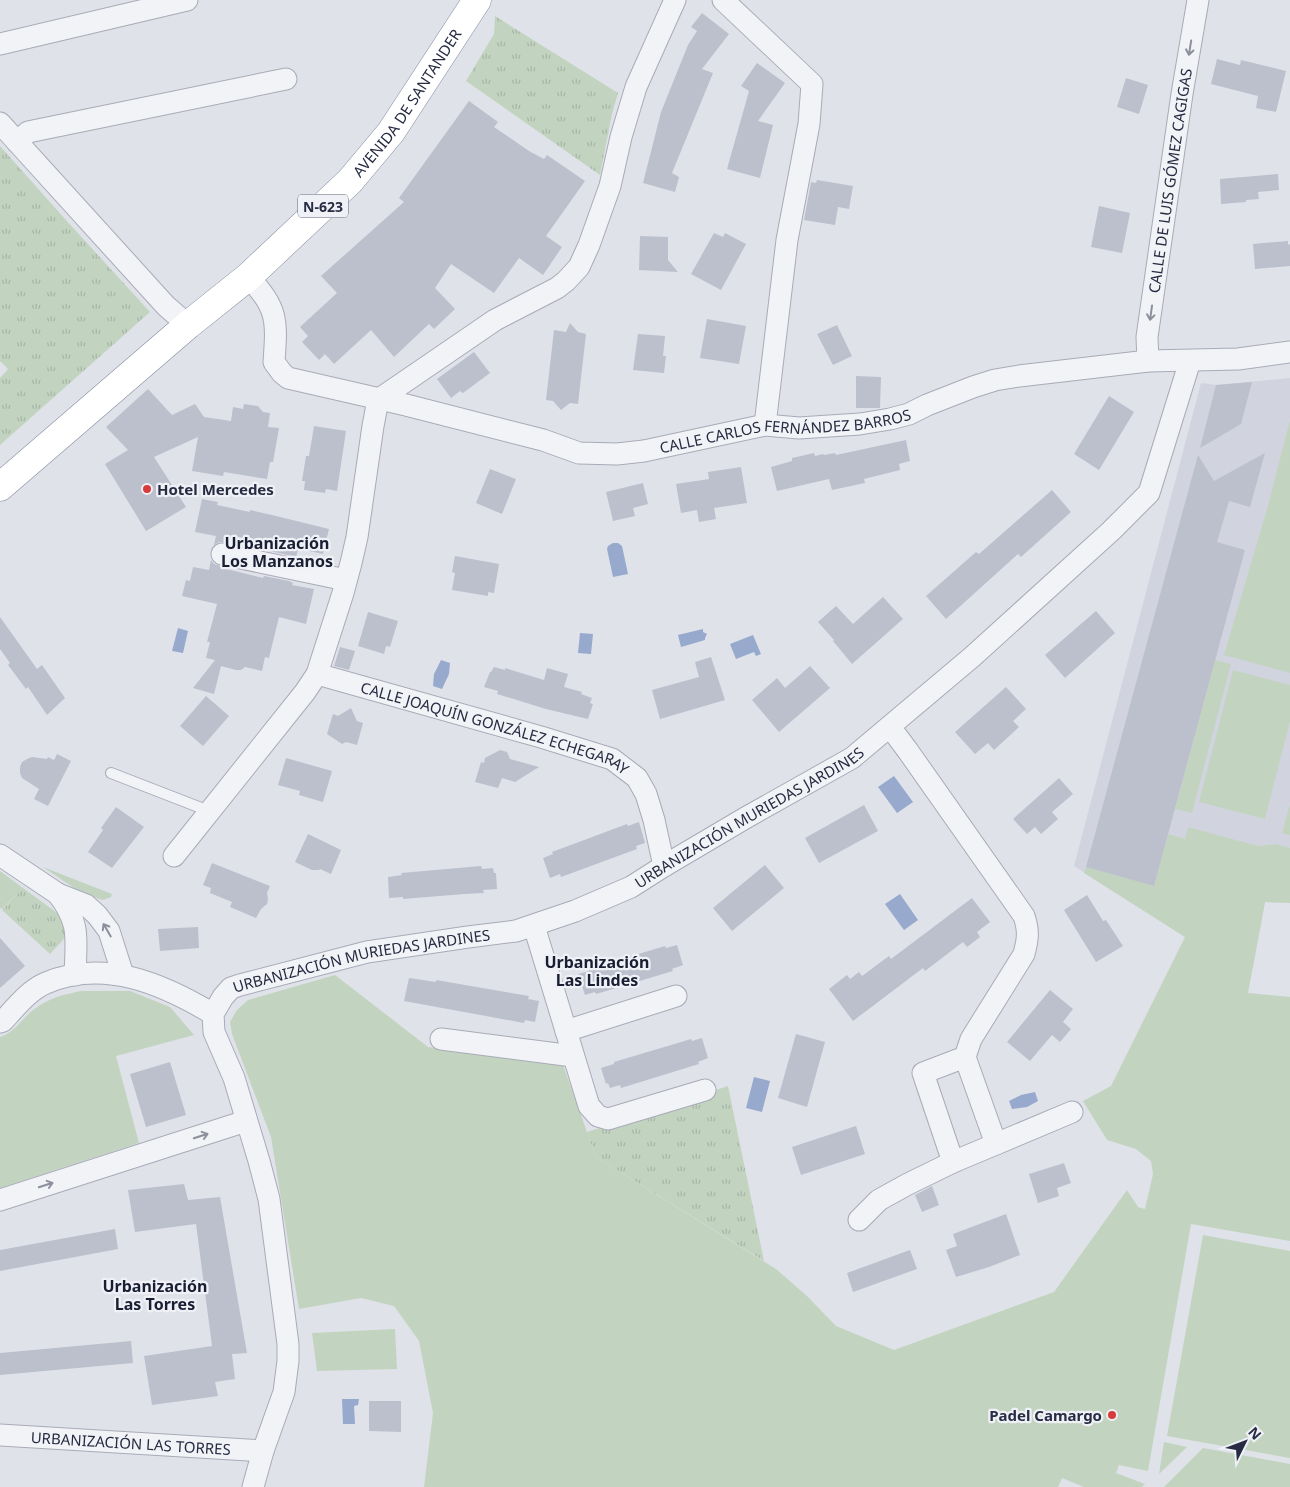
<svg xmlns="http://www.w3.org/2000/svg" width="1290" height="1487" font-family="'Noto Sans',sans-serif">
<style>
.built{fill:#d1d4df}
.green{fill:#c2d4c0}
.park{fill:url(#park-tufts)}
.water{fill:#97a9cc}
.building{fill:#bcc0cd}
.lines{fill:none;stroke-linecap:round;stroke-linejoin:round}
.lane-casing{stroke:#a8abb7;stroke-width:12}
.street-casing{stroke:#a8abb7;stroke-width:23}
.highway-casing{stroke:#858ca1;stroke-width:29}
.lane{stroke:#f2f3f7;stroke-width:10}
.street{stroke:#f2f3f7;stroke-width:21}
.highway{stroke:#fff;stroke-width:28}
.oneway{stroke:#8c909c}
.poi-dot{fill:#d73c3b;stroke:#eff1f7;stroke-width:2}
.labels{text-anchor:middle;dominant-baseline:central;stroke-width:4.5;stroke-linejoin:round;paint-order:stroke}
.shield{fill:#eff1f7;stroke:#636778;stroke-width:1}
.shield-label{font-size:14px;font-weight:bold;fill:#272c42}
.street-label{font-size:15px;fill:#272c42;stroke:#eff1f7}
.poi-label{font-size:15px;font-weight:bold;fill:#272c42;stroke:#eff1f7;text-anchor:start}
.neighbourhood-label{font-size:16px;font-weight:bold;fill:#191e32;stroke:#eff1f7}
</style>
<defs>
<pattern id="park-tufts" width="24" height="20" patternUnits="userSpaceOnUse" patternTransform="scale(1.25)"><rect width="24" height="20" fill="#c2d4c0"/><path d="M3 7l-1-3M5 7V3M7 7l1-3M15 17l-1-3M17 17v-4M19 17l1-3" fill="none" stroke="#a7b6a6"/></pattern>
</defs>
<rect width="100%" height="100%" fill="#dfe2e9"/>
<path class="built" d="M1290,378v525l-25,-1 -12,65 -68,-30 -111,-71 127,-483 15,2z"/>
<path class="green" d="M1290,420v253l-66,-18 43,-146z
M1215,660l16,4 -39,149 -17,-4z
M1233,670l57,15v36l-25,98 -66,-17z
M1290,804v31l-8,-2z
M1188,827l70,19 18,-2 14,4v55l-25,-1 -17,91 42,4v244l-99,-17 -43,247 -29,-6 -3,8 29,11 -3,3h-58l-22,-9 -4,9h-634l9,-74 -14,-72 -25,-35 -33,-8 -62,11 -28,-172 -39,-103 -2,-12 7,-12 11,-10 87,-25 93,72 135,18 33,92 180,112 31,27 29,30 58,24 160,-58 73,-102 11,17 7,2 8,-35 -2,-13 -15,-12 -29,-9 -24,-39 28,-15 74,-149 -101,-64 2,-6 68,18 14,-51 17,5z
M43,867l69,27 -1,3 -8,3 -20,-6z
M0,871l23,17 -21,21 -2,-1z
M81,991h49l40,16 24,28 -78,21 23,87 -139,45v-151c15,-5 22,-18 33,-27 16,-12 29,-15 48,-19z
M1203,1235l87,16v207l-123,-22z
M395,1329l2,40 -80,2 -5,-38z
M1164,1442l23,5 -28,27z
M1203,1448l87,16v23h-126z"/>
<path class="park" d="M495,16l123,77 -6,21 -12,61 -134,-94 28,-47z
M0,146l65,73 85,93 -150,133v-67l8,-9 -8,-8z
M23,888l37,27 6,8v10l-3,7 -13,14 -48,-44z
M728,1086l36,175 -168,-104 -9,-25z"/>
<path class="water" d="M613,543h5l4,3 6,28 -15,3 -6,-28 1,-3z
M178,628l10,3 -5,22 -11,-2z
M703,629v3l4,2 -2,4v2l-24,7 -3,-12z
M580,633l13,1 -2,20 -13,-1z
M753,635l8,19 -5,2 -2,-4 -18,7 -6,-15z
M441,660l9,3 -1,11 -7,15 -9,-3 1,-12z
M894,776l19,26 -16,11 -19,-26z
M900,894l18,26 -14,10 -19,-26z
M754,1077l16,4 -8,31 -16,-4z
M1035,1092l3,9 -11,6 -15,2 -3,-8 12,-6z
M342,1399h17l-1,6 -4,1 1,18h-12z"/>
<path class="building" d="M702,13l27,21 -27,35 11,4 -41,100 7,4 -4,15 -32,-9 18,-71 27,-67 9,-14 -6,-4z
M1217,59l23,6 1,-5 45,11 -10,41 -20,-4 2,-12 -47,-12z
M757,63l28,20 -27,38 15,4 -13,53 -33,-9 22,-78 -8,-5z
M1126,78l22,7 -9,29 -22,-7z
M469,101l29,21 -4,5 35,24 15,8 3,-4 38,26 -39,55 16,11 -19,28 -24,-17 -25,35 -43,-29 -16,24 20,21 -21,20 -5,-5 -35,33 -23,-27 -37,34 -9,-10 -6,6 -17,-18 6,-6 -8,-9 37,-34 -16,-17 83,-74 -5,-4z
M1278,174l1,16 -21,2 1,7 -13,1v2l-25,2 -1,-25z
M817,180l36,6 -4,23 -11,-2 -3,18 -31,-5 7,-38 5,1z
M1099,206l31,7 -8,40 -31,-6z
M714,233l9,4 2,-4 21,11 -25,46 -30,-16z
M640,236l28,1v23l10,12 -39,-2z
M1288,241v4l2,-1v22l-35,3 -2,-25z
M707,319l39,7 -7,38 -39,-6z
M570,323l8,9 8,2 -8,70 -8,-1 -9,7 -8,-9 -7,-1 8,-70 12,2z
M837,325l15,31 -19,9 -16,-31z
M638,334l27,2 -2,20h3l-2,17 -31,-3z
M474,352l16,21 -27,20 -3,-2 -9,7 -14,-19z
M856,376l25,1 -1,31h-24z
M1252,382l-11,42 -41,24 16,-63z
M148,389l24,26 23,-11 9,13 27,4 2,-14 10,2 1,-5 14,2 5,6 7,1 -2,14 11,1 -6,34h-3l-3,17 -43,-7 -1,4 -31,-5 6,-34 -44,20 32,50 -40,24 -41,-67 23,-14 -22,-23z
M1109,396l25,16 -35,58 -25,-16z
M314,426l32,5 -9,60 -11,-2 -1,4 -21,-3 1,-9h-3l4,-25h3z
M906,440l4,21 -11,3 1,6 -36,9 1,4 -33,7 -3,-11 -52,12 -6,-24 21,-6v-3l22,-5 1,3 8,-2 1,1 11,-2 1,2z
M1265,453l-15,54 -21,-6 -12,41 28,8 -91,336 -68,-19 112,-412 16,26z
M741,467l6,36 -33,5 2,11 -17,3 -2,-12 -16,3 -5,-29 33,-5 -1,-7z
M490,469l26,10 -14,35 -26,-11z
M643,483l5,21 -15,4 2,8 -22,5 -7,-29z
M1052,490l19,22 -50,45 -3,-3 -72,65 -20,-23 50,-44 3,2z
M202,499l16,3 -1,3 33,7v-2l22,5 57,14 -6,25 -18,-4 -1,1 -6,-1 -2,7 -26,-6 2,-4 -5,-1 1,-3 -34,-7 -2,7 -13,-1 -5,3 2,-9 -21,-4z
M455,556l44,8 -5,29 -6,-1v4l-36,-6 3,-17 -3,-1z
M211,560l3,4 13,4v1l36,9 1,-2 25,5 4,2 -1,2 22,4 -8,35 -27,-7 -10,41 -4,-1 -3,14 -17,-4 -4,3h-5l-15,-4 -7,28 -21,-6 22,-28 -9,-2 4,-16h-3l10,-38 -35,-8 4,-16 4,1 3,-14 16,3z
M883,597l20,22 -51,45 -19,-23 1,-1 -16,-18 18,-16 17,18z
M1096,611l19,22 -50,45 -20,-23z
M368,612l30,9 -8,26 -4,-1 -2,8 -26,-8z
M0,617l37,52 5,-4 23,33 -18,17 -19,-28 -2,2 -18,-24 2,-2 -10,-14z
M340,647l15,4 -6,19 -15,-4z
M711,657l14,43 -65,19 -8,-29 47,-13 -4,-15z
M810,666l20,22 -51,44 -27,-32 25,-22 8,10z
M494,667l11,3v-2l39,12 3,-12 21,6 -4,13 18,5 -1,2 11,4 -2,5 3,1 -5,15 -42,-10 -49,-15 1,-3 -14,-4 6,-15h1z
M1006,687l20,22 -13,12 6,6 -25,23 -6,-7 -13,11 -20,-22z
M206,696l23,20 -26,30 -23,-20z
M351,708l6,13 6,2 -6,22 -11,-3 -4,2 -15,-10 6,-20 5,2z
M500,750l7,2 3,7 29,8 -24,15 -13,-4 -4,10 -23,-6 6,-20 3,1 1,-5z
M57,754l14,7 -23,45 -14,-7 5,-10 -17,-11 -2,-5v-6l2,-5 5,-3 5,-2 15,2 1,-2 6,3z
M286,758l46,13 -9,31 -24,-7 1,-4 -22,-6z
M1059,778l14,16 -21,18 6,7 -17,15 -6,-7 -8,7 -14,-15z
M864,805l14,26 -59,32 -14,-25z
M116,807l28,20 -32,41 -24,-16 15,-22 -2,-2z
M639,822l6,21 -9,3 1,3 -76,28 -1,-3 -10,4 -7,-20 10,-4 -1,-2 75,-28 1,2z
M308,834l33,16 -10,24 -11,-5 -1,1h-7l-17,-8z
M212,863l58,23 -3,7 1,6 -1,5 -6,5 -5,9 -26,-11 2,-5 -22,-9 1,-5 -8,-3z
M765,865l19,23 -52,43 -19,-23z
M481,866l1,3 11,-1 1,5h2l1,16 -14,1 1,3 -20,1 -61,5v-2l-14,1 -1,-21 14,-2 -1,-2z
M1087,895l16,26 3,-1 17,26 -27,16 -32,-52z
M972,898l18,24 -13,10 3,5 -13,10 -4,-5 -38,29 -2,-3 -70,53 -24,-32 18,-14 3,4 9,-7 3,4 27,-20 2,3z
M198,927l1,21 -39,3 -2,-22z
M0,938l25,28 -25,22z
M677,945l6,20 -11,4 1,2 -77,23 -1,-2 -10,3 -7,-21 11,-3 -1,-2 77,-23 1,2z
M409,978l27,4v-2l93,16 -1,3 11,2 -4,21 -10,-2 -1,3 -120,-22z
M1050,990l23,19 -10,13 8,7 -11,13 -8,-7 -22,26 -23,-19z
M796,1034l29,8 -18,65 -29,-9z
M702,1038l6,20 -10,4 1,2 -78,24 -1,-3 -10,3 -2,-5 -2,1 -5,-16 13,-4v-2l77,-23 1,2z
M170,1062l16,53 -40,12 -16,-53z
M856,1126l9,28 -64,21 -9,-28z
M1064,1163l7,20 -14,5 2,8 -21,7 -9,-29z
M184,1184l4,16 32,-3 27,156 -15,1 3,25 -20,3 3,14 -66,9 -8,-49 68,-10 -16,-122 -61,8 -7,-42z
M932,1186l7,19 -17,7 -7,-17z
M1006,1214l14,41 -31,12 -33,10 -10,-27 11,-4 -4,-12z
M115,1229l3,20 -118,22v-21z
M910,1250l7,19 -64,23 -6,-19z
M131,1341l2,22 -133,12v-22z
M369,1401h32v31l-32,-1z"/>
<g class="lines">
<defs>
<path id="lane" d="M111,773l98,38"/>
<g id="street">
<path d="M723,0l89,84 -3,40 -22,116 -22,185"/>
<path d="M0,44l187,-44"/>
<path d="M0,123l166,183 22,19"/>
<path d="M17,142l11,-10 258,-53"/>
<path id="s1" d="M248,277c30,30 29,44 26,85l8,11 6,5 118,27 137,35 36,13 38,1 27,-3 121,-26 34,3 61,-4 30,-5 19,-5 18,-9 46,-18 22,-7 24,-4 129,-15 90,-2 52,-7"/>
<path id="s2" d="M1148,361l-1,-24 35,-243 16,-94"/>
<path d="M222,554l124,26"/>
<path id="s3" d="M317,674l224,63 71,22 25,19 9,16 8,26 10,46"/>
<path d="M890,727l18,24 116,165c5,15 4,23 0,38l-53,85 -6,18 -42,16 30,89 43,-18 -31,-87"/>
<path d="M0,855l58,39 28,11 11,10 12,16 14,44"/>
<path d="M174,856l131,-164 12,-18 26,-81 8,-30 6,-26 16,-111 5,-26 117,-80 62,-32 9,-7 13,-14 10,-22 21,-59 11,-49 15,-50 39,-87"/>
<path d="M58,894c23,30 18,45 17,81"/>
<path d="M534,926l55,180 9,10 10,3 97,-29"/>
<path d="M0,1022l3,-1c12,-13 26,-31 43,-38 58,-25 117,1 167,31"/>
<path d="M566,1031l110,-35"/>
<path d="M441,1039l132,17"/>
<path d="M996,1144l76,-32"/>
<path d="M0,1200l246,-79"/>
<path d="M859,1220l20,-20 29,-16 45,-22"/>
<path id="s4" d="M0,1435l263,16"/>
<path id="s5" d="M253,1487l10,-36 21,-59 4,-31v-17l-19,-145 -10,-38 -25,-83 -20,-46 -1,-18 10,-17 8,-9 9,-3 127,-33 101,-15 48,-6 59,-20 56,-24 33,-21 83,-49 105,-59 120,-101 139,-126 38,-38 41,-132"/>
</g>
<g id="highway">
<path id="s6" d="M0,487l188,-162 60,-48 102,-96 41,-49 86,-132"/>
</g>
</defs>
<use href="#lane" class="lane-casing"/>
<use href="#street" class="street-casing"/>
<use href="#highway" class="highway-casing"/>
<use href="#lane" class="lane"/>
<use href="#street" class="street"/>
<use href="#highway" class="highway"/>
</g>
<defs><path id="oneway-shaft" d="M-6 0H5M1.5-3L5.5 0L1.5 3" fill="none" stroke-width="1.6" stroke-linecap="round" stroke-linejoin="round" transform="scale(1.25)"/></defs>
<g class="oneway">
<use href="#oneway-shaft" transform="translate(1190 48) rotate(99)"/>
<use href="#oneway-shaft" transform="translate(1151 313) rotate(98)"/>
<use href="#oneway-shaft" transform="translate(107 930) rotate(-120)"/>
<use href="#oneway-shaft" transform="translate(201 1136) rotate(-18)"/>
<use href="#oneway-shaft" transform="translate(46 1185) rotate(-18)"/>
</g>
<g class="poi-dot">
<circle cx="147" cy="489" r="5"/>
<circle cx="1112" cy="1415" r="5"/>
</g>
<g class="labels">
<rect class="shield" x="298" y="194.5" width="50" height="23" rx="4"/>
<g class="shield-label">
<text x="323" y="206">N-623</text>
</g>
<g class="street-label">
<text stroke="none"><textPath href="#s6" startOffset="562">AVENIDA DE SANTANDER</textPath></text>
<text stroke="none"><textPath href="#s2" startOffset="182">CALLE DE LUIS GÓMEZ CAGIGAS</textPath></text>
<text stroke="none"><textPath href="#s1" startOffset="624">CALLE CARLOS FERNÁNDEZ BARROS</textPath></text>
<text stroke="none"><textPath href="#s3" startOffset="186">CALLE JOAQUÍN GONZÁLEZ ECHEGARAY</textPath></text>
<text stroke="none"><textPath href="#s5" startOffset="1072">URBANIZACIÓN MURIEDAS JARDINES</textPath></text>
<text stroke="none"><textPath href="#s5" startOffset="654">URBANIZACIÓN MURIEDAS JARDINES</textPath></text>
<text stroke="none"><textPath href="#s4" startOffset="131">URBANIZACIÓN LAS TORRES</textPath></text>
</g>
<g class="poi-label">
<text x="157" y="489">Hotel Mercedes</text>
<text x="1102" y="1415" text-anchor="end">Padel Camargo</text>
</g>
<g class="neighbourhood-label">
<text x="277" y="543">Urbanización<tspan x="277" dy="18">Los Manzanos</tspan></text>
<text x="597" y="962">Urbanización<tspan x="597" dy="18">Las Lindes</tspan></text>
<text x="155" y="1286">Urbanización<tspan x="155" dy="18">Las Torres</tspan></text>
</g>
</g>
<g transform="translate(1245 1442) rotate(48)" stroke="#eff1f7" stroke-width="4" paint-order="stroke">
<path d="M0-4L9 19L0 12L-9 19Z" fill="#272c42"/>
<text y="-8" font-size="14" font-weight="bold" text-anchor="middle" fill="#272c42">N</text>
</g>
</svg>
